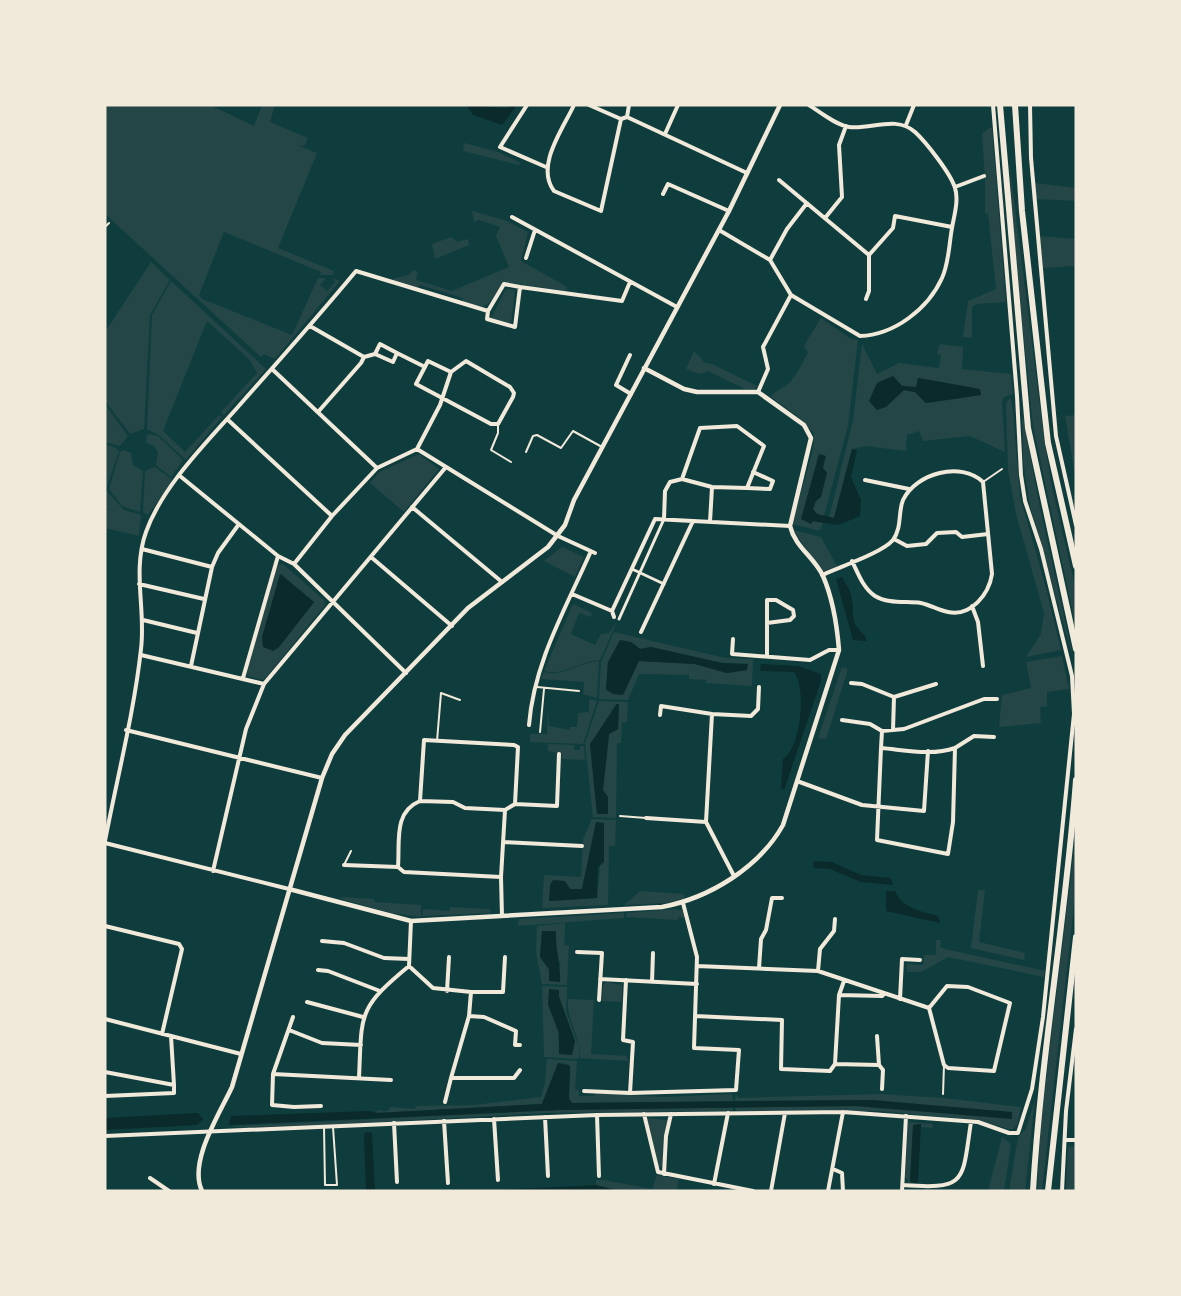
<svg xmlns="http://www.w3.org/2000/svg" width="1181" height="1296" font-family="Lato,sans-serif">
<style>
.green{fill:#244646;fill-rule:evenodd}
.water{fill:#0a2a2b}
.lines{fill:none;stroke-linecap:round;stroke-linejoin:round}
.service{stroke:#f1e9da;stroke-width:2}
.pedestrian{stroke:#f1e9da;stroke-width:3}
.minor{stroke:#f1e9da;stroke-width:4}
.tertiary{stroke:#f1e9da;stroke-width:4.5}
.primary{stroke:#f1e9da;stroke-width:6}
</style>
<rect width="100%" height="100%" fill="#0f3d3e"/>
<path class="green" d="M105,105h105l44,21 8,-21h13l-5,17 38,16 -4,8 -7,-1 20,8 -39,95 56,23 -1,4h-13l1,-3 -97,-40 -25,63 3,4 90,36 26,-57h8l-6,7 7,6 8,-9 -2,-4 7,3 -65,78 -11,-5 -3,3 -156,-143z
M989,128h3l14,174 -29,2 -5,3v31l-9,-1 5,-36 28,-12 -8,-75 -3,-1v-35l-3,-44z
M464,143l34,9 23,11 -2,2 -56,-14z
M1009,160l34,271 8,52 25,107v38l-43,-202 -17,-163z
M1035,183l41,5v13l-40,-2z
M472,211l35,10 21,11 -7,29 46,26 -1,4 -62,-9c-17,23 -12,29 -42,20l1,-4 -43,-13 -2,3 -29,-8 19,-5 6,-5 4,2 -2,8 36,11 57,-24 -13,-31 4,-9 -21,-7 -5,2z
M1040,236l36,3v27l-34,2z
M451,237l6,5 11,-3 1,6 -34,14 -3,-15z
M151,262l19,18 -20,35 -6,114 -14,5 -25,-33v-69z
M171,281l95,88 -42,46 -3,-3 36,-39 -7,-13 -43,-39 -44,110 22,21 34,-37 3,2 -36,43 -26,-24 -13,-7 5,-114z
M506,289l9,1 -4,34 -20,-6z
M821,318l30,21 7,1 -10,86 -24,90 -7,-2 -4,-5 14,-36 -26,46 22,4 -3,7h-3l-25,-6 21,-74 1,-17 -17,-17 -26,-19c5,-8 12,-8 18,-14 8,-8 13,-20 19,-30l-4,-7z
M862,344l15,30 22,-11 40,5 2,-13 -4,-1 3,-10 23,3 -1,22 49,5 2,20 -9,3 -2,4 3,51 -35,-16 -47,5 -4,-10 -12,4 -1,16 -40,-5 -14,3 -18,69h-5l24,-98zM893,376l9,10 14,2 2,-10 6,1 55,10 2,6 -55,8 -11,-11 -11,-2 -3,3 -24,-10z
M694,351l11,12 7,1 45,22 -2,3h-10l-37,-18 -9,3 -13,-5z
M1009,398l2,1 2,13 7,84 27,96 14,58 -35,7 15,-23 3,-21 -28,-99 -8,-44 -2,-66z
M105,404l23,32 -8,10 -15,-4z
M1022,411l17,92 35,159 -45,-160 -6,-43z
M1076,415v66l-11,-65z
M147,434l11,2 25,24 -12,17 -15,-12 2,-13 -4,-6 -8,-3z
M105,444l11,4 3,4 -12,34z
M123,450l8,3 2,12 10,6 -3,41 -18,-6 -13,-17 11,-37z
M419,454l20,15 -35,43 -34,-29 9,-11z
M155,467l18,13 -25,35 -5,-3 2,-41z
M105,489l19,21 17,5 -2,21 -34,-8v-18h7l-7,-1z
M793,530l28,7 16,29 -15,6z
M562,547l22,10 -9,20 -31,-16z
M283,564l41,36 1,5 -61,75 -17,-4v-7l28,-97 3,-7zM281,574l33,28 -35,45z
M573,604l19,9 -1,4 -12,-4 -8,21 24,11 6,-11 8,-1 8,-11 -17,38c-19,0 -37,17 -56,11z
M614,632l111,26 28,1 -1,27 -46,-3v-3l-17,-1v-4l-50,-1 -11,26 -29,-1 2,-37zM631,642l9,7 11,-2 71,16 25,1 -1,6 -19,3 -32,-9 -56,-3 -26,33 -7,-4 2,-28z
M1062,656l7,33 -22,3v14l-7,1 1,16 -42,4 3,-32 29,-7 -5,-26z
M599,661l-2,37 -14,-4 1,-12 -43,-3 3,-7c19,6 36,-11 55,-11z
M842,667l6,2 -22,70 -8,-1z
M589,699l8,2 -14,43 -53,-2v-8h17l1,-27 1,19 21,4v-3h7l1,-14 11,-1z
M599,701l29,1 -1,20h-5l-1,21h-4l-1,75 -23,-1 -8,-74zM616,704h3l-1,25 -9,5 -6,56 -6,23 -7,-68z
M548,744l26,1v5h6v-4h4l1,14 -23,-1v-5l-14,-3z
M592,819l24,1 -1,26h-6l-1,59 -66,3 2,-33 37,2 2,-38zM596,823h8l-7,75 -45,3 18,-12h12z
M1076,834v54l-34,303h-5l4,-70z
M978,890h7l-6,52 46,11 -1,7 -53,-12z
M640,891l44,3v5l-17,4 -43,2z
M342,897l32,2v3l47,3v12l-30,-4 -50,-14z
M450,907l40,2v4l-68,3 1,-7 26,2z
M676,909l7,2 3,7 -8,-1v3l-51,-3 -1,-4z
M624,913v5l-106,8 1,-7z
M565,923l-1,22 5,1 -2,39 -25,-1 -6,-32 1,-26zM542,931l14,1 -1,18 6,16 -11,5 -10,-14z
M936,940h5l-1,7 5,2 100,22 -1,6 -96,-20 -27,15h-14v-8l16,1 1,-10h12z
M607,982l15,3v17l-20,-1 1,-16z
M542,986l25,1 -1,24 13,36v12l-35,-2zM559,990v7l16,44 -16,13 -1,-24 -10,-26z
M568,999l26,1 -3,54 35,2 3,5 -49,-3c1,-21 -14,-38 -12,-59z
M547,1059l30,2 -2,28 4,1v6h14l4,-3 66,4 69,-3 1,7 -161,2 -3,-5 1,-30 -2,-4 -10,-1 -16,41 -165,9v-3l10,1 4,-4 24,2 1,-3 58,-1 67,-8 4,-14z
M736,1094l2,4 142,-4 64,4 77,9 -4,18 -5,5 -33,-10 -102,-9h-141l-1,-4 136,-1 79,7 61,-1h-5l-135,-12 -136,1z
M1035,1099l-10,92h-16l9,-54 8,-8z
M733,1107l-1,4 -187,2 -293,16 -22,-3 329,-16z
M647,1118l21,2 -4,45 -5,3z
M908,1122l25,2 -1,4 -19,-2 -3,56 8,2h-10v-5l-3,-1z
M1002,1137l9,7 -7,47h-16z
M1068,1146l8,1v44h-10z
M657,1175l22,4 -2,12h-58l-23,-6v-5h8l48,9z"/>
<path class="water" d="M466,105l39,3 12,-3 -15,20 -29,-10z
M893,376l9,10 14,1 2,-9 6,1 56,10 1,6 -55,8 -11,-11 -11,-2 -18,17 -9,3 -8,-9 8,-18z
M852,449l5,1 -6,27 10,23 -1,16 -22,9 -25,-4 -2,3 -10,-5 18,-65 7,2 -3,12 4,5 -6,24 -6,5 -2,7 4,5 17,4z
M280,574l34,28 -35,45 -6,4 -10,-4 -1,-10z
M842,577c3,6 8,12 9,19 6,21 -5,21 15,41v4l-13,-1 -17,-61z
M620,640l11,2 9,7 11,-2 71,16 26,1 -1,6 -20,3 -32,-9 -56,-3 -16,34 -10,-1 -7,-5 2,-27z
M761,664l37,2 23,8v7l-37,109 -3,-2 2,-29c2,-2 5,-4 6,-6 12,-16 17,-65 5,-81l-34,-1z
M617,704h2l-1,25 -9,5 -6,56 5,7v17h-11l-7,-70z
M596,822l8,1v39l-6,5 -1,31 -48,3 1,-16 3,-5 12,1 5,8h12z
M813,861l19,1 29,13 30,3 2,7 -32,-3 -31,-13 -16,-1z
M886,891h9c7,17 25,20 43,25l2,7 -54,-12z
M542,931h14c-1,18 5,33 4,51l-11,-1v-12l-9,-12z
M549,989l10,1v7l16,44 -3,14 -13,-1v-21l-11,-29z
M558,1063l12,3 -1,32 3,5 299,-3 141,12v7l-157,-13 -296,4 -330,15 2,-9 138,-5 7,2 166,-9z
M198,1113l5,6 -6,6 -92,5v-12z
M918,1124h3l-3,59 -8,-1 3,-57z
M367,1132l5,1 3,58h-9l-2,-57z
M596,1185l23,6h-147l107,-5z"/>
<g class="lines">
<path class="service" d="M105,227l4,-4
M498,424v9l-7,17 20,12
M526,452l7,-16 4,-1 24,13 12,-17 29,16
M983,482l19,-13
M537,687l42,4
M540,732l4,-43
M437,741l4,-48 19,7
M620,816l26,2
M344,865l7,-14
M943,1094l1,-29
M324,1127l1,58h12l-4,-58"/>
<path class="pedestrian" d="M632,569l32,15
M619,619l45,-100"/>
<path class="minor" d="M527,105l-27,42 46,20
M574,105c-11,24 -39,61 -20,86l47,20 20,-92
M589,105l32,14 6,-2 120,56
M1030,105l1,53 25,278 20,89
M627,117l2,-12
M906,125l8,-20
M665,134l13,-29
M779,180l90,75
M955,187l29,-11
M663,194l5,-10 61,27
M512,217l165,90
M825,218l17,-21 -3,-52 7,-19
M719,230l51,30 21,35 69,41c34,-1 68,-27 82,-58 7,-15 7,-34 10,-50 2,-12 7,-28 3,-40 -4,-14 -29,-46 -40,-56 -19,-17 -44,-2 -66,-5 -13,-2 -29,-15 -40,-22
M526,258l9,-28
M770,260l17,-31 20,-26
M866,299l3,-8v-36l24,-27 2,-12 57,11
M488,311l16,-27 16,3
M310,326l54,31 -3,6 -43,49
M375,354l5,-10 17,9
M630,355l-14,30 15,9
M364,357l11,-3 18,8 4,-9 28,14
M428,361l23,11 15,-11 44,26 4,6 -1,4 -15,27h-7l-75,-40z
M272,369l105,99
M758,392l10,-23 -5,-22 28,-52
M227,419l105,97
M417,449l141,87 37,17
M417,449l23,-44 11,-33
M180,476l98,80 16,8 112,109
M865,480l44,9
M747,488l23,1 3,-8 -20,-9
M412,507l90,75
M664,519l1,-28 5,-9 12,-3 30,8 35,1 17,-42 -27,-20 -37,2 -18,51
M710,522l2,-35
M894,539l13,7 19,-2 11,-11 19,-1 6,5 26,-3
M142,549l70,18
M371,557l81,69
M294,564l38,-48 45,-48 40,-19
M822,575c17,-8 60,-22 71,-35 9,-12 5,-28 10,-40 13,-27 58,-39 80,-18l9,92c-3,20 -21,43 -44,38 -10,-2 -18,-7 -27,-9 -15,-2 -33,1 -46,-7 -12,-8 -17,-23 -23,-35
M139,584l65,15
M572,594l40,17 43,-92 135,7
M972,606l6,16 5,44
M612,611l2,6
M143,620l54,13
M641,632l52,-111
M733,639l-1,15 78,6 19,-10h10
M141,655l123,29
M767,656v-56h9l17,10 1,6 -4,4 -23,3
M191,666l21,-99 6,-14 21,-29
M243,678l35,-122
M851,683l11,1 32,13 42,-13
M712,714l-6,108 28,54
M660,715l1,-9 51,8 39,2 7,-7 1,-22
M842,720l28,4 12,7 22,-2 80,-30h13
M529,725c5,-63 37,-117 62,-174
M126,730l196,48
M893,730l1,-33
M881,748c24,2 51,8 74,0l-2,74 -5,32 -71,-14z
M881,748l1,-17
M955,748l19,-12 20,1
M797,781l65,24 62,6 4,-60
M420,801l33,1 12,6 40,2
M515,804l42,2 2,-52
M646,818l60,4
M105,841c12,-63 29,-128 36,-192 5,-39 -9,-78 5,-117 16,-45 59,-88 91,-124 40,-45 80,-90 119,-137l132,40 -1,8 28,8 5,-40 102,14 8,-19
M503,842l79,4
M105,843l184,46
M344,865l54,2
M213,871l33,-142 18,-45 182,-217
M501,877l4,-67 10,-6 3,-57 -4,-2 -90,-5 -4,61c-27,11 -20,41 -22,66l6,5 97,5 1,39
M105,926l74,18 3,5 -20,85
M322,941l22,2 40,15 25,1
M577,952l25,1 -3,47
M409,966l2,-45
M697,966l121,5 111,37 18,-22 21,1 42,16 -16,68 -46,-3 -4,-3 -15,-57
M759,968l2,-29 5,-9 6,-32h10
M318,970l10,1 52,20
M818,971l2,-22 14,-18 1,-12
M600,979l97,5
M626,980l-3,60 10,2 -3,51 106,-3 3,-40 -45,-2 3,-91 -14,-54
M652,982l1,-29
M447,991l2,-34
M471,992h32l2,-35
M839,995l43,1 2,-2
M900,999l2,-40 18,1
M307,1002l56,15
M469,1016l15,1 32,14 -1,14h5
M695,1016l87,4 -1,49 49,2 5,-7 4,-69 5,-14
M293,1017l-20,57 118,6
M105,1019l136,35
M289,1030l33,13 39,2
M171,1036l3,49
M877,1036l2,29 4,5 -1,19
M835,1064l44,1
M105,1072l69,13v8l-69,3
M273,1074l-1,31 22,2 27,-1
M359,1078c3,-65 -2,-69 50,-112l24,22 38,4 -2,24 -18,62h63l6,-8
M584,1091l46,2
M445,1102l6,-24
M644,1114l14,58 95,19
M597,1115l2,61
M545,1117l3,59
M494,1119l4,61
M444,1121l4,62
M394,1123l3,59
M105,1136l492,-21 246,-3 135,10 31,11h9l14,-44 11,-72 31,-303 -2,-38 -31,-127 -16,-48 -4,-26 -4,-79 -24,-291
M1065,1140h11
M833,1169l9,4 1,18
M664,1174l2,-38 5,-22
M150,1178l19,13
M714,1184l14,-71
M903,1185c65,5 59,-4 68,-63
M771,1191l14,-78
M828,1191l15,-79
M902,1191l4,-75
M1062,1191l4,-80 10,-82"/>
<path class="tertiary" d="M289,889l122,32 251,-14c47,-9 97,-39 121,-82l56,-175c-2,-25 -6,-51 -16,-74 -9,-19 -28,-29 -33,-50l21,-88 -7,-13 -46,-33h-61l-13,-3 -40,-21
M202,1191c-14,-29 18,-78 30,-104l90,-309 10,-24 13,-19 123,-127 80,-61 17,-22 9,-25 155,-289 51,-106"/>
<path class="primary" d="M1000,105l28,323 48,221
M1015,105l7,106 26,232 28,123
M1033,1191c8,-138 33,-274 43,-411
M1048,1191l28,-254"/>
</g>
<rect width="1181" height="1296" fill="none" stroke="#f1e9da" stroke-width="213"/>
</svg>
